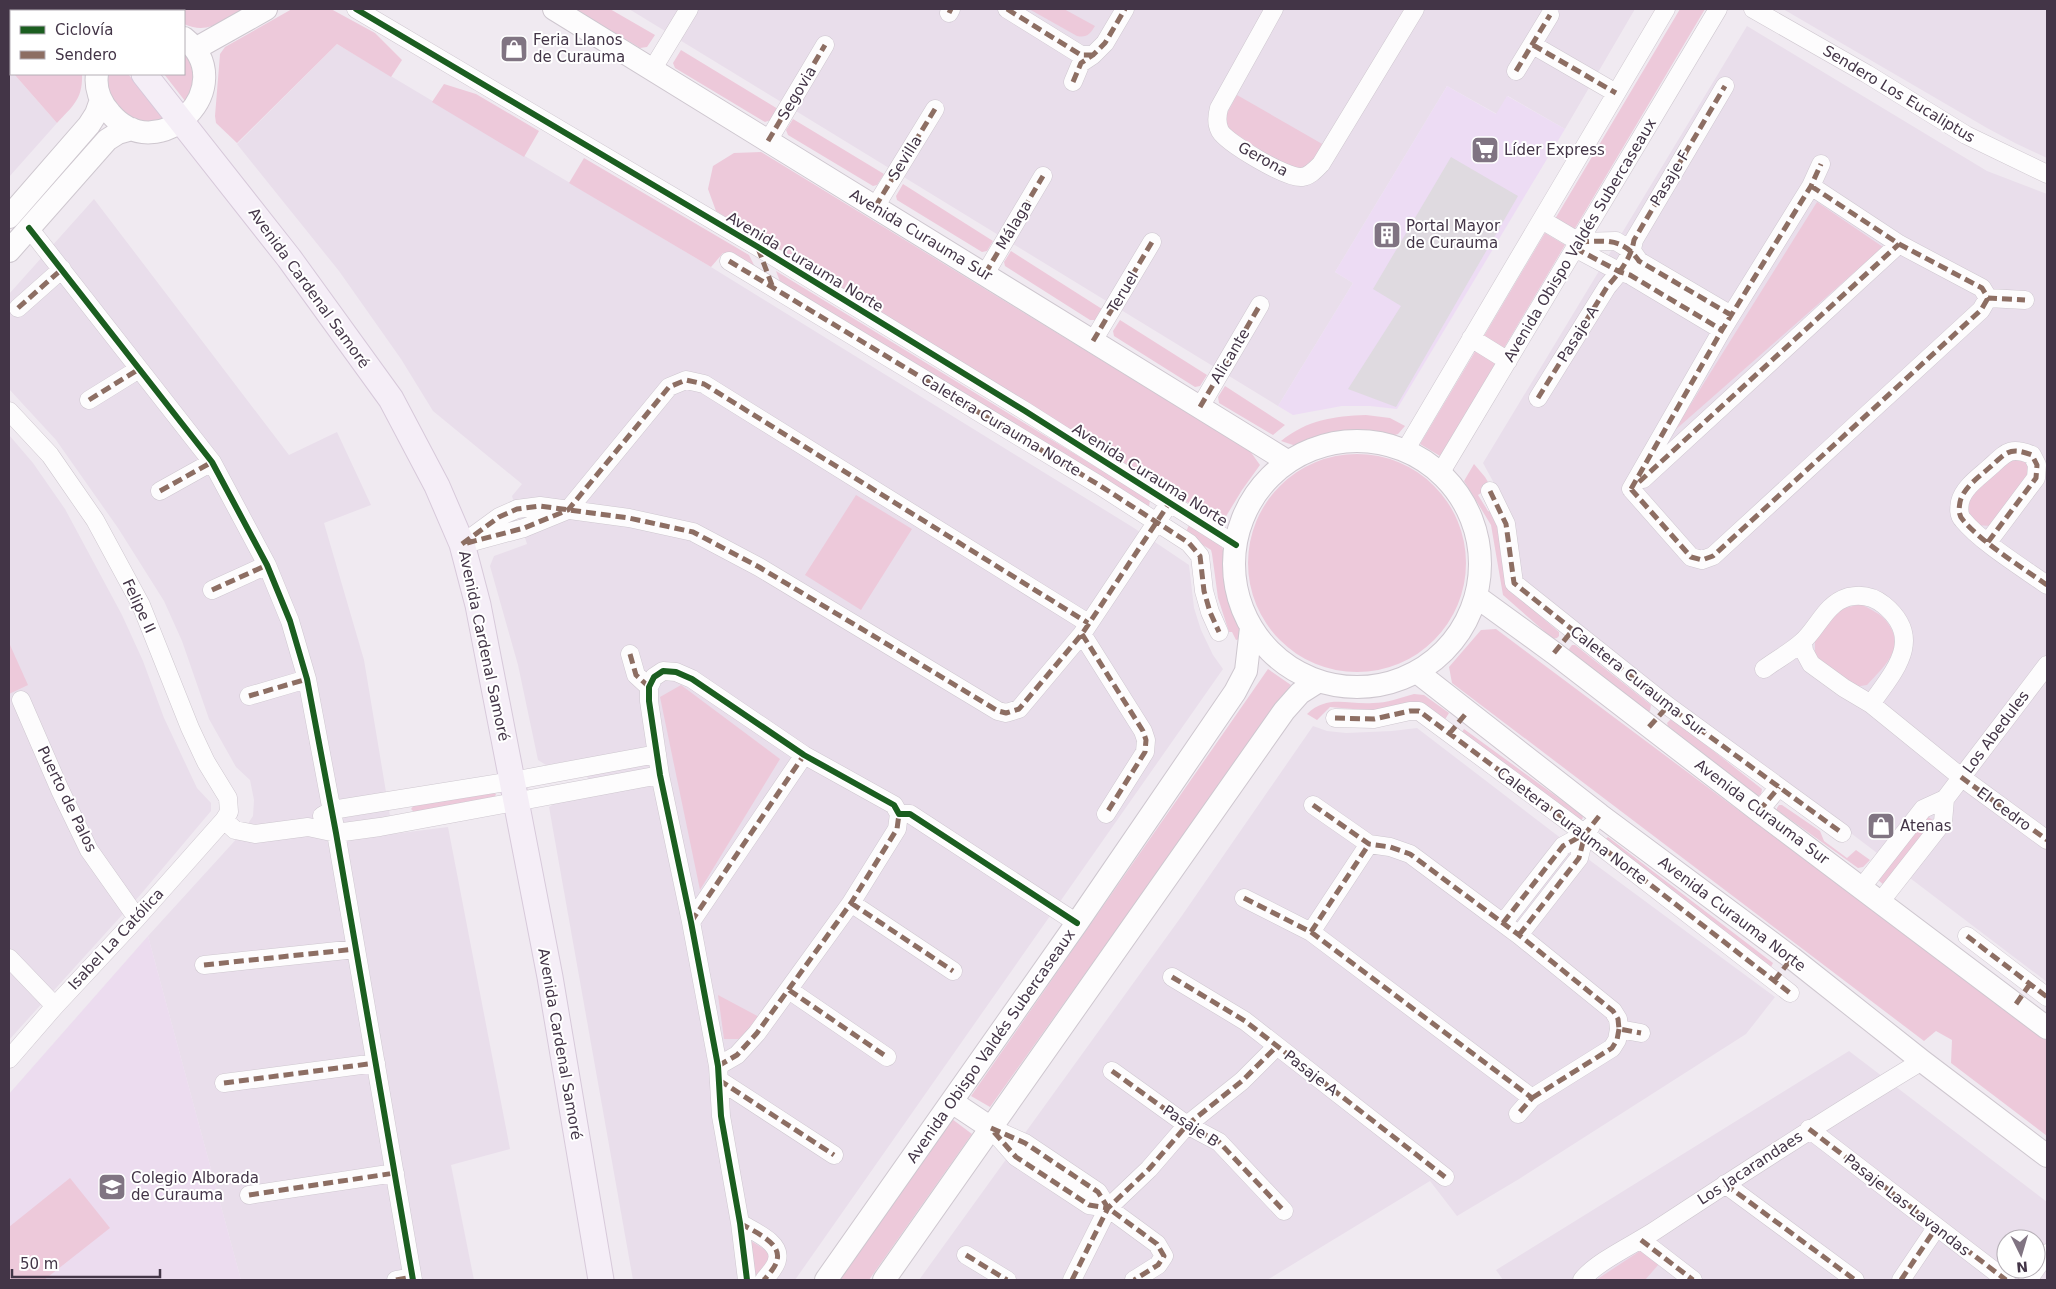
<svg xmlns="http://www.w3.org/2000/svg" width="2056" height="1289" font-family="'DejaVu Sans',sans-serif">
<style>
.residential{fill:#e9deeb;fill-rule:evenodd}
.commercial{fill:#eddcf4}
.education{fill:#ecdcef}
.green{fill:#edc9da}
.parking{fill:#dfdae0}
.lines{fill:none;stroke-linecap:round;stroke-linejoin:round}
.minor-casing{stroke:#cec7cf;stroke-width:19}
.tertiary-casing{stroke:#cec7cf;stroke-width:24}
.secondary-casing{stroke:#d7c9da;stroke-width:27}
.minor{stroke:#fdfcfd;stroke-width:18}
.tertiary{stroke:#fdfcfd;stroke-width:22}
.secondary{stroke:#f5eef7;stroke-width:25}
.quiet{stroke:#8d6e63;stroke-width:5;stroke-dasharray:10 5;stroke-linecap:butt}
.cycleway-casing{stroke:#fff;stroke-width:9}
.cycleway{stroke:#1b5e20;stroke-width:6}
.labels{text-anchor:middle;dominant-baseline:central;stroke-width:4;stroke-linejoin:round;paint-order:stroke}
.poi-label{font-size:15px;fill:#433547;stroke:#fff;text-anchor:start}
.street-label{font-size:15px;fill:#433547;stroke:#fff}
</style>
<rect width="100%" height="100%" fill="#f0eaf1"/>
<path class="residential" d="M629,9h1006l-70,120 -57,-33 -11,18 -50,-28 -112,186 18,11 -75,123z
M1783,9h264v149l-32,-15 -28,-15z
M1747,26l240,145 60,23v788l-528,-401 -6,-63 -30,-55z
M337,44l374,223 423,261 55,37 5,43 7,22 12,25 10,14 -428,611h-162l-84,-473 6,-4 36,-7 -7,-37 -38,6 -8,-5 -20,-95 -28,-99 4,-10 33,-12 -15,-48 10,-12 -89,-73 -32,-52 -62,-88 -102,-127z
M9,67l2,7h3l43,49 -48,54z
M94,199l195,256 48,-23 34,73 -47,18 40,137 29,174 55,-7 62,322 -59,16 23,115h-233l-93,-344 93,-102 12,-18 1,-16 -4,-20 -14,-13 -27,-48 -27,-78 -18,-40 -46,-73 -62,-88 -47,-51v-95z
M9,435l24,28 32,46 57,106 21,46 21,57 33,70 14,15v8l-70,83 -132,146z
M1313,726l14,5 19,2 46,-2 25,-3 175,134 183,135 -29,37 -227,145 -62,37 -27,-35 -163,99h-348l262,-363z
M1849,1051l198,151v78h-544l-7,-10zM2006,1239h30v30h-30z"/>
<path class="commercial" d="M1447,86l49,28 11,-18 58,33 -168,280 -27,-3h-28l-49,9 -15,-9 75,-123 -18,-11z"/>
<path class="education" d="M148,936l93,344h-232v-186z"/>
<path class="green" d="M9,9h66l2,2h-66v59l-2,-3z
M138,9h105c-21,12 -35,26 -59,15v-13h-37z
M292,9h39l44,24 27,27 -11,17 -54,-33 -100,99 -21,-20 -1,-7 5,-62 5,-7z
M575,9h35l45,26 -8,12 -7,1z
M1029,9h35l31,17c-5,8 -8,12 -18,10z
M1680,9h25l-131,221 -19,-11z
M184,49c12,19 13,34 1,52l-21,-27h20z
M681,50l97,59 -7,11 -6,2 -90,-54 -2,-5z
M14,74h68c1,25 -9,32 -25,49z
M107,74h21l37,44 -22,7c-24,-14 -38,-20 -36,-51z
M444,84l32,10 63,37 -15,26 -92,-55z
M1237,95l87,50 -16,23 -15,3 -65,-42 -3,-12z
M793,119l91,55 -7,11 -4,1 -85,-51 -2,-5z
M761,152l489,299 10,14 -18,25 -17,28h-12l-497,-307 -8,-22 5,-23 21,-13z
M584,158l165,97 10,20 -36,-22 -12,14 -142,-84z
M903,184l90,57 -6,10 -5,1 -85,-52 -1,-4z
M1817,202l66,45 -209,184z
M1545,233l20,12 -61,103 -20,-12z
M1011,251l91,58 -7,11h-5l-85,-54 -1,-4z
M776,271l374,229 -1,7 -4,1 -363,-221z
M1120,320l87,55 -7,11 -5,1 -81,-51 -1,-5z
M1476,350l21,11 -57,95 -20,-12z
M1225,386l60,39 -12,10 -54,-32 -1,-6z
M1366,415l24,3 15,8 -7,8 -6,2 -31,-3 -14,2 -17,2 -31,10 -18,-6c26,-21 53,-25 85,-26z
M1248 563a109 109 0 1 1 218 0a109 109 0 1 1-218 0Z
M2019,459l9,2 3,8 -40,57 -15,-1 -10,-9 1,-18 41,-36z
M1474,464l11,13 6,10 -13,8 10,16 8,3 15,77 48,41v4l-2,2 -4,1 -50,-44 -12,-70 -27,-44z
M856,495l56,34 -51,81 -56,-35z
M1189,525l31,19 3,5 8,59 12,30 -7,2 -4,-8h-3l-11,-34 -6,-44 -1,-4 -26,-16z
M1861,604c8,5 21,10 26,18 20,26 -3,44 -20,63l-13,2 -39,-31v-18l26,-29z
M1496,629l551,412v95l-96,-73 1,-23 -16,-9 -12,10 -472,-358 -3,-16 32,-37z
M10,645l18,40 -19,9v-48z
M1572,645h3l76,60 -1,6 -4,1 -76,-60 -1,-3z
M1268,669l23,16 -301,422 -19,-11z
M681,685l99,74 -80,131 -40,-193z
M1414,694l10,1 25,18 -5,8 -90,-6 -1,-6 -23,-2 -13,13 -10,-6c21,-20 40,-9 66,-11 14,0 27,-5 41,-9z
M1670,720h4l88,69 -1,6 -3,1 -90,-70 -1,-3z
M1464,729l118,86 1,3 -3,3 -118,-89z
M492,792l4,2 -2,6 -79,13 -4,-4 3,-4z
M1779,805h3l38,26 4,10 23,17 9,-8 14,10 -7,7 -5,1 -81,-58v-2z
M1927,816l7,5 -50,64 -7,-6z
M1608,837l165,126 -2,4 -168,-126z
M718,995l45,24 -15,20h-24z
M952,1119l20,15 -103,146h-30z
M70,1178l40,50 -66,52h-35v-53z
M746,1238l26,16 -16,24z
M1643,1249l16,15 -14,16h-49z"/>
<path class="parking" d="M1451,157l67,39 -122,211 -48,-18 53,-83 -28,-17z"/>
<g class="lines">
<defs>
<path id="minor" d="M356,9l402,238 267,164 211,134
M1007,9l74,46h12
M1274,9l-55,99c-2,8 -3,15 1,23 7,12 67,48 82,46 8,-1 13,-7 19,-13l94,-155
M1753,9l114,65 99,61 81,39
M949,13l2,-4
M1533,45l83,48
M652,70l37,-61
M1516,71l34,-56
M1073,82l8,-19 12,-8 12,-12 20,-34
M768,141l57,-96
M1811,186l88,58 83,44 6,10 37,2
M875,207l60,-98
M1542,220l37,22 37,-1 16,10 7,10 92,54
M29,228l183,234 55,103 23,56 17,58 29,154 77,447
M1575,248l45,24 10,3 92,55
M729,261l370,224 90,58 11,13 4,35 6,21 9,20
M985,274l58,-98
M18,308l44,-39
M1471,338l37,23
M1093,341l59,-99
M1538,398l69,-111c12,-14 24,-28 27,-47l91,-154
M89,400l50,-31
M1200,407l60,-102
M9,411l41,44 45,65 46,85 49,123 16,34 22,36 1,14 -5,8 -87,98 -82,88 -46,53
M1406,449l260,-440
M1441,472l277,-463
M1643,479l256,-235
M1631,489l60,68 11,3 11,-4 268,-246 7,-12
M1631,489l91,-159 89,-144 10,-22
M160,491l52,-29
M1490,491l16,33 8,59 154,123 174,127
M472,542l52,-14 44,-18 101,-123 17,-7 18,4 384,239
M1988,542l48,-64 1,-13 -5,-10c-23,-9 -26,-2 -43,13 -10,9 -26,20 -29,34 -1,6 -2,13 3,18 18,22 60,48 84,65
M462,544l37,-27 18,-8 23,-3 89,12 64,14 66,35 239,144 8,2 13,-4 63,-75 88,-132
M212,590l55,-25
M1082,634l61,97 3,9 -1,12 -39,62
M1803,642l1,9 7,13 33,24 27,16 90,73 86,63
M630,654l6,21 13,12
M1764,669c12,-9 27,-17 38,-27 16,-14 23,-38 46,-45 13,-3 25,-1 36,8 41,34 10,66 -13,99
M249,696l58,-17
M21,700l39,90 29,60 48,68
M1335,718l39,1 36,-8h9l166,123 205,159
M1313,805l56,39 21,3 20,7 109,81 94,76 5,8 1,10 22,4
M1759,811l20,-24
M322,816l10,-6 180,-29 145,-27
M224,820l11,10 20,4 53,-7 28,6 44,-6 280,-52
M1862,887l61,-78 22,-10 102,-134
M1244,898l67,34 221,166 -14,16
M1881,901l62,-79 2,-23
M851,903l102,68
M691,922l113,-167
M1503,923l60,-77 22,-12
M1311,932l58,-88
M1519,935l60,-77 6,-24 6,-8
M1967,936l80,61
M9,958l46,48
M204,965l152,-16
M1172,977l73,44 200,156
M789,990l98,67
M718,1066l19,-11 20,-22 94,-130 46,-74 2,-15
M1112,1071l75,54 32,17 65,69
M719,1080l115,75
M224,1083l152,-20
M1532,1098l80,-50 5,-8 2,-11
M991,1128l34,15 73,49 10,16 49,36 7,12 -6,9 -24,15
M1809,1129l197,151
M994,1132l22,25 73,48 19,3
M1725,1184l130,96
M249,1195l146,-22
M740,1223c12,8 42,19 37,37 -1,7 -9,15 -13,20
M1641,1240l52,40
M966,1255l41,25
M396,1280l16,-3
M747,1280l-7,-57 -19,-107 -3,-50 -27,-144 -31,-147 -11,-74v-14l5,-10 9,-6 13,1 16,7 112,76 90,50 5,9h11l167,109
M1072,1280l36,-72 41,-39 38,-44 55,-44 35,-35
M1582,1280c15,-19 53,-36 74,-50 88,-58 176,-115 266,-169
M1901,1280l35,-52
M2028,1280l19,-27"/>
<path id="tertiary" d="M554,9l733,452
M195,49l71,-40
M97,74c-2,14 3,28 13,39 49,58 133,-28 74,-75
M9,217l80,-92 7,-11 5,-14
M9,251l98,-111 11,-7 14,-4
M1234 564a123 123 0 1 1 246 0a123 123 0 1 1-246 0Z
M1477,597l77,56 205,158 288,217
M1417,672l183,143 192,143 130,103 125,95
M952,1102l39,26
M826,1280l251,-357 158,-231 11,-21 5,-43
M884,1280l400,-569 16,-18 19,-12"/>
<path id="secondary" d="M92,9l2,2
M144,74l145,184 102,141 46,87 25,58 16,61 38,196 34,176 51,303"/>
</defs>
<use href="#minor" class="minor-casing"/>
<use href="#tertiary" class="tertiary-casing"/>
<use href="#secondary" class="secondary-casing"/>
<use href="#minor" class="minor"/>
<use href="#tertiary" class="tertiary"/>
<use href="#secondary" class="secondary"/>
<path class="quiet" d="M1007,9l74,46h12
M949,13l2,-4
M1533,45l83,48
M1516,71l34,-56
M1073,82l8,-19 12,-8 12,-12 20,-34
M768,141l57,-96
M1811,186l88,58 83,44 6,10 37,2
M875,207l60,-98
M1579,242c26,-1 43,-5 60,19l92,54
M758,248l15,40
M1575,248l45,24 10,3 92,55
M729,261l370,224 90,58 11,13 4,35 6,21 9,20
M985,274l58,-98
M18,308l44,-39
M1093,341l59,-99
M1538,398l69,-111c12,-14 24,-28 27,-47l91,-154
M89,400l50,-31
M1200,407l60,-102
M1639,482l260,-238
M1631,489l60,68 11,3 11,-4 268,-246 7,-12
M1631,489l91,-159 89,-144 10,-22
M160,491l52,-29
M1490,491l16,33 8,59 154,123 174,127
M1988,542l48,-64 1,-13 -5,-10c-23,-9 -26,-2 -43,13 -10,9 -26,20 -29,34 -1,6 -2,13 3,18 18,22 60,48 84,65
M467,543l57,-15 44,-18 101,-123 17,-7 18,4 384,239
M462,544l37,-27 18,-8 23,-3 89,12 64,14 66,35 239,144 8,2 13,-4 63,-75 88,-132
M212,590l55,-25
M1082,634l61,97 3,9 -1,12 -39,62
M1554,653l18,-22
M630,654l6,21 13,12
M249,696l58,-17
M1335,718l39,1 36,-8h9l166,123 205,159
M1649,727l19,-21
M1449,734l19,-23
M1961,777l86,63
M1313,805l56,39 21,3 20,7 109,81 94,76 5,8 1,10 22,4
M1759,811l20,-24
M1244,898l67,34 221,166 -14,16
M851,903l102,68
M691,922l113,-167
M1503,923l60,-77 22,-12
M1311,932l58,-88
M1519,935l60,-77 6,-24 15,-19
M1967,936l80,61
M204,965l152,-16
M1172,977l73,44 200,156
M1774,981l18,-23
M789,990l98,67
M2016,1004l14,-20
M718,1066l19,-11 20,-22 94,-130 46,-74 2,-15
M1112,1071l75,54 32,17 65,69
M719,1080l115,75
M224,1083l152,-20
M1532,1098l80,-50 5,-8 2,-11
M991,1128l34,15 73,49 10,16 49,36 7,12 -6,9 -24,15
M1809,1129l197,151
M994,1132l22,25 73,48 19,3
M1725,1184l130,96
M249,1195l146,-22
M740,1223c12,8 42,19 37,37 -1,7 -9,15 -13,20
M1641,1240l52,40
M966,1255l41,25
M396,1280l16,-3
M1072,1280l36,-72 41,-39 38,-44 55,-44 35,-35
M1901,1280l35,-52"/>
<defs>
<path id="cycleway" d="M356,9l402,238 267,164 211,134
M29,228l183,234 55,103 23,56 17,58 29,154 77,447
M747,1280l-7,-57 -19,-107 -3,-50 -27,-144 -31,-147 -11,-74v-14l5,-10 9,-6 13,1 16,7 112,76 90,50 5,9h11l167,109"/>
</defs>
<use href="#cycleway" class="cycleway-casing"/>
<use href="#cycleway" class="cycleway"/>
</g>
<defs>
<symbol id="shop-square" viewBox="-11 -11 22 22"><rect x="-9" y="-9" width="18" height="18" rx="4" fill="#807482" stroke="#fff"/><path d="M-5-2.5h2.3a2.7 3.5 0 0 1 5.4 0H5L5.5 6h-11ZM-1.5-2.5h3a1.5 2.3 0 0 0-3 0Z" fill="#fff"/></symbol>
<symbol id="supermarket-square" viewBox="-11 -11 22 22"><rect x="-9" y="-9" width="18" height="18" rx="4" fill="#807482" stroke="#fff"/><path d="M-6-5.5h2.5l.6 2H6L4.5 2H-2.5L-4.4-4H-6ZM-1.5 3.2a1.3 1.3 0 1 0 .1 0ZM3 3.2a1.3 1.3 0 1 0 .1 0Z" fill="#fff"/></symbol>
<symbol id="building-square" viewBox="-11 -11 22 22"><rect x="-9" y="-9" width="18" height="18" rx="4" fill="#807482" stroke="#fff"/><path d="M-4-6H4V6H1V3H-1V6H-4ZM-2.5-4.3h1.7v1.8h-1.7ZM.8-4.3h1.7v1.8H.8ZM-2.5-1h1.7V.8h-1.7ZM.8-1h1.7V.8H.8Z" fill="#fff"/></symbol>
<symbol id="school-square" viewBox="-11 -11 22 22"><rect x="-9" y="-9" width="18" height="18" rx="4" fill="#807482" stroke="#fff"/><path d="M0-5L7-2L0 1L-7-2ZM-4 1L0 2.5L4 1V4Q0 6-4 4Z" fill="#fff"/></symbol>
</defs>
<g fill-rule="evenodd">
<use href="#shop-square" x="498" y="33" width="32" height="32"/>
<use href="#supermarket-square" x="1469" y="134" width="32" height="32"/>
<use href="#building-square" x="1371" y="219" width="32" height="32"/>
<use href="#shop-square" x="1865" y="810" width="32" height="32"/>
<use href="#school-square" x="96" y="1171" width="32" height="32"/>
</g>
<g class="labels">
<g class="poi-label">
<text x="533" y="40">Feria Llanos<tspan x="533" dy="17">de Curauma</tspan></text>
<text x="1504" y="150">Líder Express</text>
<text x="1406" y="226">Portal Mayor<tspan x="1406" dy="17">de Curauma</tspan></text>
<text x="1900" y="826">Atenas</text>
<text x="131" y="1178">Colegio Alborada<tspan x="131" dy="17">de Curauma</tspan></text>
</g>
<g class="street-label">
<text transform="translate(797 93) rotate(-59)">Segovia</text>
<text transform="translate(1899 94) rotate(31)">Sendero Los Eucaliptus</text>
<text transform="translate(905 158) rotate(-58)">Sevilla</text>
<text transform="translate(1263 159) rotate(29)">Gerona</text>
<text transform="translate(1670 178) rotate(-59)">Pasaje F</text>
<text transform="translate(1014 225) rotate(-59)">Málaga</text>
<text transform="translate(921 235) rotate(31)">Avenida Curauma Sur</text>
<text transform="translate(1580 240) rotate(-59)">Avenida Obispo Valdés Subercaseaux</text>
<text transform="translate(805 262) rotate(31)">Avenida Curauma Norte</text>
<text transform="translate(309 288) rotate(54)">Avenida Cardenal Samoré</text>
<text transform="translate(1123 292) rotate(-59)">Teruel</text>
<text transform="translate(1578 334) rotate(-58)">Pasaje A</text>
<text transform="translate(1230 356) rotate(-59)">Alicante</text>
<text transform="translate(1001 425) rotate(31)">Caletera Curauma Norte</text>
<text transform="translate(1150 475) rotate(32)">Avenida Curauma Norte</text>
<text transform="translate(139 606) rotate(65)">Felipe II</text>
<text transform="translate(484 646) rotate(78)">Avenida Cardenal Samoré</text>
<text transform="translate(1638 681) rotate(38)">Caletera Curauma Sur</text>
<text transform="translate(1996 732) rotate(-53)">Los Abedules</text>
<text transform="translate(67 799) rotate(64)">Puerto de Palos</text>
<text transform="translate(2004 809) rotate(36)">El Cedro</text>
<text transform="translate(1762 812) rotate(37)">Avenida Curauma Sur</text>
<text transform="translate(1572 826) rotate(37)">Caletera Curauma Norte</text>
<text transform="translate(1732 914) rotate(37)">Avenida Curauma Norte</text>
<text transform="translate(116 939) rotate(-47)">Isabel La Católica</text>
<text transform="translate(560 1044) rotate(80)">Avenida Cardenal Samoré</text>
<text transform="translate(991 1046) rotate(-55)">Avenida Obispo Valdés Subercaseaux</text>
<text transform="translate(1311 1073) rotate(38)">Pasaje A</text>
<text transform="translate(1191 1126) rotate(33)">Pasaje B</text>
<text transform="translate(1750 1168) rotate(-33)">Los Jacarandaes</text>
<text transform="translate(1907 1205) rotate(38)">Pasaje Las Lavandas</text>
</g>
</g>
<rect width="2056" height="1289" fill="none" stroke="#433547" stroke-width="20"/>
<rect x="10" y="10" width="175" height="65" fill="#ffffff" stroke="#b4aeb5"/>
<rect x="20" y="26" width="25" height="8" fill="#1b5e20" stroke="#b4aeb5"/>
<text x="55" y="35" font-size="15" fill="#433547">Ciclovía</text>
<rect x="20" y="51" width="25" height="8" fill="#8d6e63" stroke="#b4aeb5"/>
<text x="55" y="60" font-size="15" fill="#433547">Sendero</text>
<g transform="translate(2021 1254) rotate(175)"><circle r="24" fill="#ffffff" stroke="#b4aeb5"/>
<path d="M0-4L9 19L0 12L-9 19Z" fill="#807482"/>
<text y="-8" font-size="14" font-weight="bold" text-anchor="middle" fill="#433547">N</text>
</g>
<path d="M12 1269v8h148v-8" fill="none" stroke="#433547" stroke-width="2.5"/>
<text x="20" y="1269" font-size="15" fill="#433547" stroke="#ffffff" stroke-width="4" paint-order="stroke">50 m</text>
</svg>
